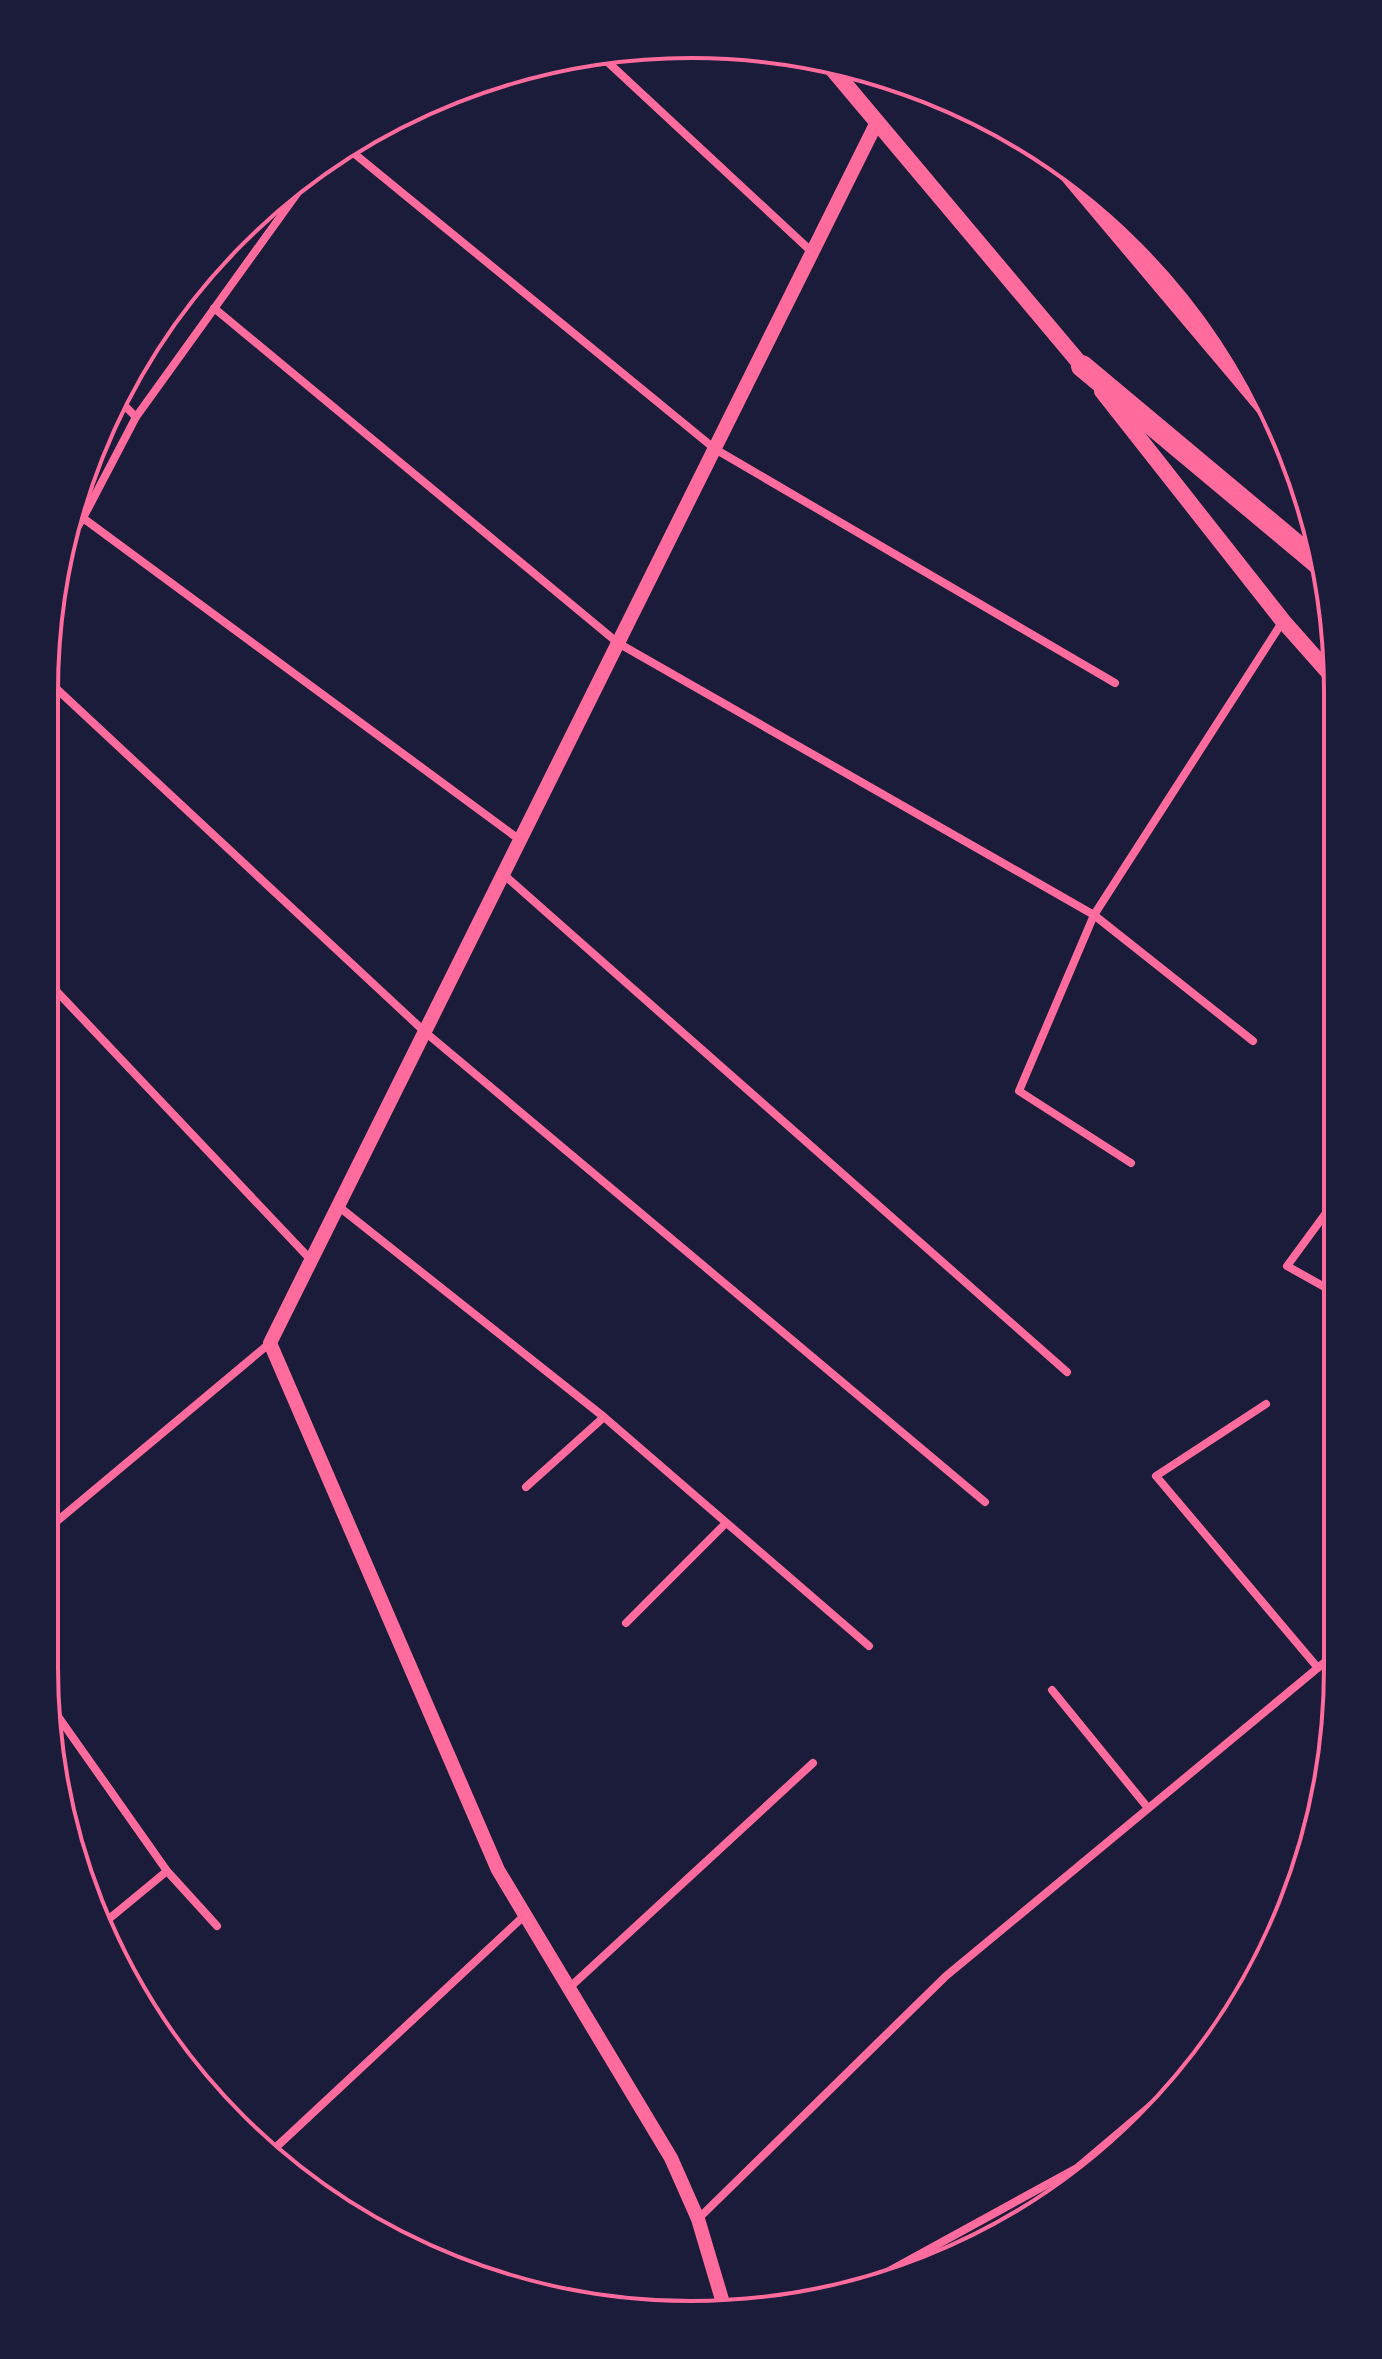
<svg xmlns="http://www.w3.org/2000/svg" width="1382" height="2359" font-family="Bitter,serif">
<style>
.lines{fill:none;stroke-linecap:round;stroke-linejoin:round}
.minor{stroke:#ff6b9d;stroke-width:8}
.tertiary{stroke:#ff6b9d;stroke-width:14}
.secondary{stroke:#ff6b9d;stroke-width:16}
.trunk{stroke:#ff6b9d;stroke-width:22}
.rim{fill:none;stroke:#ff6b9d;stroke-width:4}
</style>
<rect width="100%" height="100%" fill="#1b1b3a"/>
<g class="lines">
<path class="minor" d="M598,53l214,199
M345,146l370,303 400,234
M214,308l404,335 476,272 159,126
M119,400l17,17
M83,518l437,322
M66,544l17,-26 53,-101 183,-254
M45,678l380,354 560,470
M503,874l564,498
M45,979l266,281
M1131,1163l-112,-72 75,-176 189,-294
M1337,1198l-50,68 50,28
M338,1206l266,211 265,229
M1266,1404l-110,72 162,192
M526,1487l78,-70
M44,1532l226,-189
M626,1623l100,-100
M1052,1690l96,118
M50,1705l117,166 50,55
M104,1923l63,-52
M569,1988l244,-225
M272,2151l253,-236
M698,2219l248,-243 391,-324
M869,2282l208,-114 97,-82"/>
<path class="tertiary" d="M726,2313l-28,-94 -27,-61 -173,-288 -228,-527 607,-1221"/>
<path class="secondary" d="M824,59l264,314
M1102,391l181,230 54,61"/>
<path class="trunk" d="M1058,159l213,253
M1082,366l238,199"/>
</g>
<path d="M0 0H1382V2359H0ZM691 58H691A633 633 0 0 1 1324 691V1668A633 633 0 0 1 691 2301H691A633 633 0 0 1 58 1668V691A633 633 0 0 1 691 58Z" fill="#1b1b3a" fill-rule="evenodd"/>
<path class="rim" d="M691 58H691A633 633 0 0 1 1324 691V1668A633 633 0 0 1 691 2301H691A633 633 0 0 1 58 1668V691A633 633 0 0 1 691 58Z"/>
</svg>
